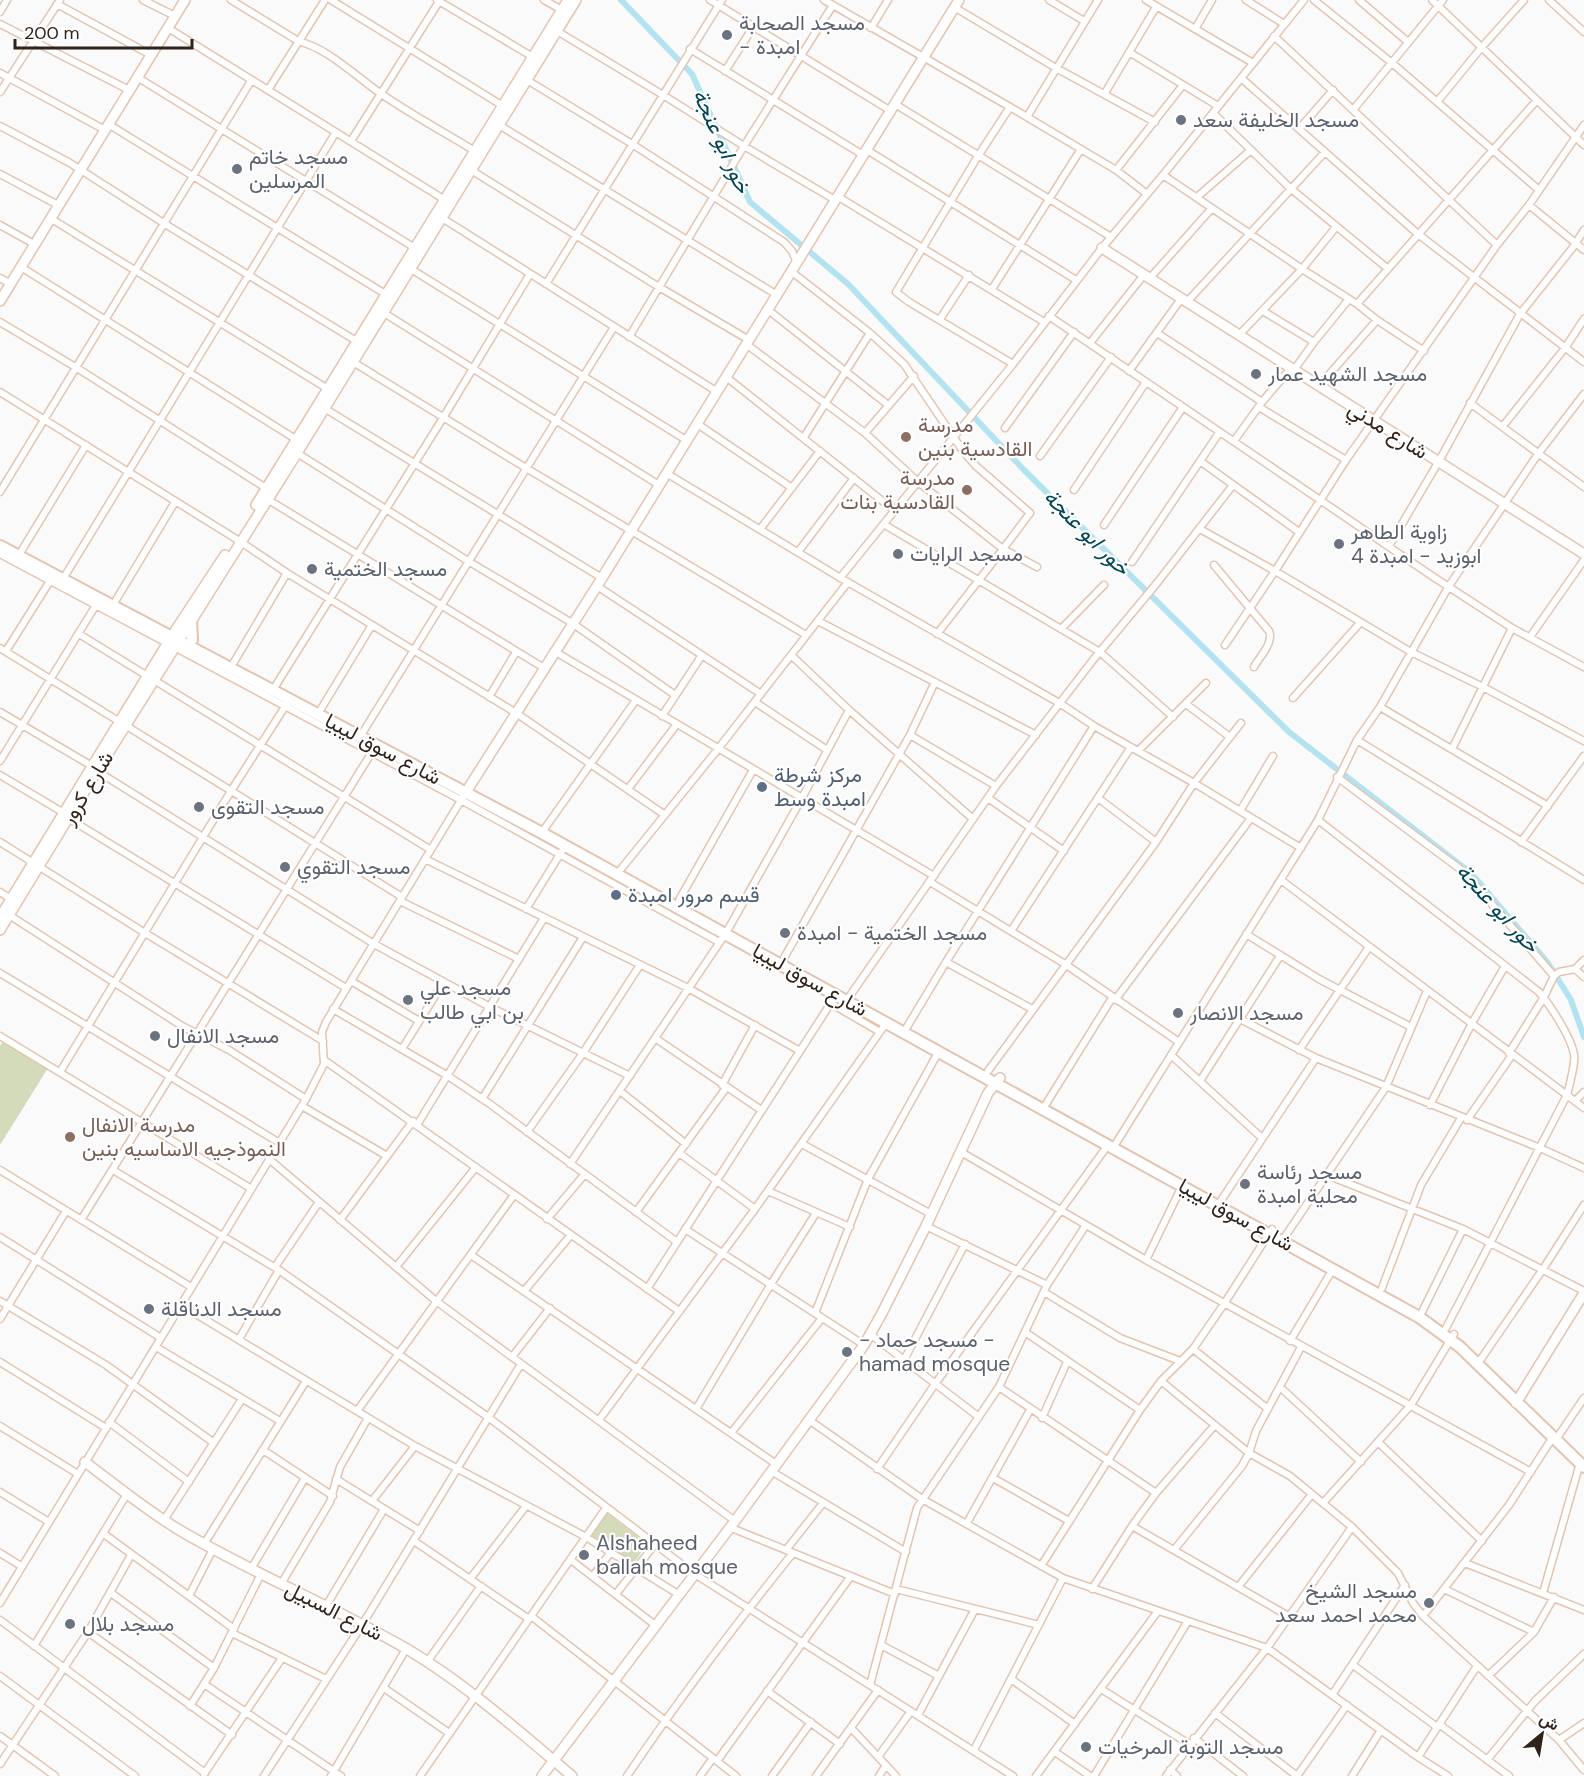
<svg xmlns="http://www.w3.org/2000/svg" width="1584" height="1776" font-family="'DM Sans',Vazirmatn,sans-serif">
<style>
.green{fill:#d3dbbb}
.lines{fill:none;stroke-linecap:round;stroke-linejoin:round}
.canal{stroke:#b3e3f1;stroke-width:6}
.street-casing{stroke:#e5c4ae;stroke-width:9}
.secondary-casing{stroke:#e5c4ae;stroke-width:12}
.primary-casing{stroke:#e5c4ae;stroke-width:14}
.street{stroke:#fff;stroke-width:6}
.secondary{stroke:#fff;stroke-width:9}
.primary{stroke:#fff;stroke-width:10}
.worship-dot{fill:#6b7280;stroke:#fff;stroke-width:2}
.education-dot{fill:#8d6e63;stroke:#fff;stroke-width:2}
.service-dot{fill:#5c6f8a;stroke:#fff;stroke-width:2}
.labels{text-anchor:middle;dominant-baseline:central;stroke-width:4.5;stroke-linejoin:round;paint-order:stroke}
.worship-label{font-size:21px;fill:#5b616d;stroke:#fff;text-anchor:start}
.education-label{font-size:21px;fill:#785e54;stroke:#fff;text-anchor:start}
.street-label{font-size:21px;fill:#2f231b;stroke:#fff}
.service-label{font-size:21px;fill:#4e5e75;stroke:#fff;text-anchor:start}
.water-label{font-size:22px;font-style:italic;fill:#004655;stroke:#fff}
</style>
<rect width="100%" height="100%" fill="#fafafa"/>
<path class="green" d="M3,1041l45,27 -48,77v-99z
M607,1513l40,31 -13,19 -44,-27z"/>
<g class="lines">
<path class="canal" d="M621,0l71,74 58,128 98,82 176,186 265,262 182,141 77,90 23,37 13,37"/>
<defs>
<path id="street" d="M143,0l32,16
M231,0l67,41c31,8 56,34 82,52 30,21 64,39 95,58
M331,0l172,106
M437,0l96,57
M544,0l18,10
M710,0l181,111
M824,0l186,107 106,63 31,24
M1049,0l35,21
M1146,0l107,63
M1246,0l38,24
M1314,0l78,63 147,127
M1359,0l49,42
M1432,0l152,145
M1549,0l35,32
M57,4l94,51
M954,7l102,61 99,54
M0,12l7,-12
M0,24l129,66
M168,28l277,172
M871,28l17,-28
M1195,29l17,-29
M557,31l106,64 81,51 91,54
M1274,36l223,209
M690,49l173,106
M1129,52l89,54
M725,71l29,-45
M0,73l105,57
M137,77l278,171
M1241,78l177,156 166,128
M527,80l105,64 152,98 8,9 5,12
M268,90l57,-90
M0,92l60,-92
M1105,93l51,-86
M1437,102l44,-54 43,-48
M895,104l216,133
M1010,107l-32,49 -82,136 13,10 104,62
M1353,110l90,-110
M1213,113l77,75 97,80
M1027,117l71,-117
M108,124l279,171
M499,125l278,170
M0,126l70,37 95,61 193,118
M1300,128l33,-38
M351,141l89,-141
M867,150l209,130
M471,170l188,117 90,53
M1116,170l67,-85
M0,174l58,31
M1163,175l139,94 55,35 20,16 47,31
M837,196l207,126
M1197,197l54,-47
M1529,205l55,45
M50,218l278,171
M442,218l274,173
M0,225l34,19
M21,267l276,173
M411,269l275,171
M792,272l78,61 34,31 59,87 13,15 54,47 -27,36 34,18
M0,278l11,6
M1149,279l63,-71
M546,284l176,-284
M992,289l89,-140
M1186,303l139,-151
M1357,304l180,-204
M767,309l121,96
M1263,311l51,31
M384,313l275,172
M1049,316l383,260 80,52 72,39
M940,319l29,-44
M0,322l77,46 192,122
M1157,333l105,69
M1239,335l63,-66 34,-42
M629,337l115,-191 89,-141
M1090,343l53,-67
M746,344l119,89 53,49 85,67 -66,85
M353,362l173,106 280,167
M1294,370l20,-28 35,-43
M1129,371l52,-72
M725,376l170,135
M1319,386l58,-66
M0,392l241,150 46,31 229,140 149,102
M1584,394l-46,60 -89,132 -69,121 -23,33 227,140
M1470,403l114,84
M1259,407l87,53
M324,408l278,170
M696,423l96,65
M1503,426l62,-78 19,-29
M1005,428l69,-96
M865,433l49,-57
M804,437l66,-104
M1234,441l28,-39 29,-34
M297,453l171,108 104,62 103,72
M1040,456l71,-99
M1200,461l99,71
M666,473l178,107 217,124 33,22 100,57 107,65
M1074,490l72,-108
M0,492l251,-411
M267,499l277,169
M885,525l215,127 73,65
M1104,525l79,-118
M761,528l59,-77
M1200,529l75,42 136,81 72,35 101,54
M1389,546l50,-85 81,-147 54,-68 10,-16
M22,550l64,-105
M798,552l56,-74
M0,554l461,246 258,142
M1132,562l87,-129
M1214,565l55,66c5,12 -9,25 -15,36
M66,574l270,-442
M840,578l173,-214 89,-116 61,-73 141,-175
M597,586l164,108
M116,600l59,-98
M818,621l218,114
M1061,629l43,-44
M79,634l352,216
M1530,637l54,-77
M1225,645l50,-74 71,-111 151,-215 32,-40 55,-80
M0,648l120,74
M6,651l44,-70
M554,651l380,225
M791,655l58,55 124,109
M234,662l53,-89
M276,685l167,-267 87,-144
M489,697l27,-45
M1293,698l67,-75
M755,702l72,48
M1186,704l44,33
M1380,707l168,99
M321,709l51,-84
M0,712l92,54
M662,716l40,-61
M125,725l277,172
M363,732l251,-405
M910,735l86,51
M1452,749l60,-121
M1138,751l68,-68
M0,761l96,-156
M97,771l277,173 116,63 140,69
M0,775l64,38
M1337,777l127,95 90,104
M628,789l49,-65
M988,798l76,53
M1098,798l58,44
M1240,811l33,-55
M68,818l278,170
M1318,820l221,172c11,13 32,45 35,62 2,6 -5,34 -7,41l-121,233
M545,828l91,-128
M0,842l145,91 178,108
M1521,842l63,-86
M425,859l263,129 112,63
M617,874l101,-125 130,-167
M1281,880l303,228
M930,882l135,82 114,78
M0,892l11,7
M679,900l74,-130
M400,901l119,58
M526,909l36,-58
M9,915l173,111 47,24 77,49
M1011,931l120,-184
M1246,934l73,45 92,48
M784,958l126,-223 25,-53
M946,962l86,47
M1575,969l9,-9
M0,973l278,169
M351,981l68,40
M847,1000l149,-214 97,-126 64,-77 76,-98
M1115,1000l136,-182
M830,1003l50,29
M333,1009l115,67 42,28 187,138
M1240,1019l76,39 224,90 44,20
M904,1032l42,-70 148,-236
M0,1036l250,152
M655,1038l106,72
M402,1049l41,-66
M1299,1050l70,-103
M1509,1053l35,-56 10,-21 5,-4 16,-3 9,8
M1171,1055l91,83
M324,1060l355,251
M988,1071l168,-229 38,-59 47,-60
M60,1072l171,-281 55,-86
M1200,1081l80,-125
M722,1085l33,-60
M620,1091l66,53
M482,1099l101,-162
M1575,1101l9,-9
M1046,1104l66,-106
M1430,1105l42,-82 33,-57
M302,1106l85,50
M1467,1120l45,-65
M417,1125l127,-207
M527,1132l56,-79 57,-88
M802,1144l129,70
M1113,1148l205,-328 39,-80
M961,1152l185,108 385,212
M679,1153l76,56
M269,1159l167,142 299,220
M570,1164l156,-231 76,-135 47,-88
M0,1170l191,117
M113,1170l166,100 209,147 205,156 320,203
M1327,1175l136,54 121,62
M768,1191l82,36
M1218,1205l98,-147
M636,1212l90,-124
M547,1219l37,-44
M81,1220l291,-468
M340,1220l73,-99
M926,1226l121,59
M685,1229l179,116
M0,1237l161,101
M1282,1241l104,-154 41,-96
M471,1255l305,209
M1146,1260l36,-74
M275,1267l44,-65
M396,1267l80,-100
M1382,1288l39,-103 40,-67
M647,1289l189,-294
M525,1290l45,-54
M1044,1292l76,46 60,23
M0,1301l106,64 108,78
M181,1305l234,141 171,91 92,57
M1422,1312l41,-83
M815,1313l53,-134 71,-128
M0,1319l66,-108
M1025,1332l115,78
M870,1334l109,83
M239,1339l40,-69
M1290,1341l43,-72
M156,1347l124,74
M1193,1349l75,60
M512,1357l38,-49
M1481,1359l62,-90 41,-64
M904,1360l61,-116
M0,1362l106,66
M1161,1381l88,72 41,23 62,51 46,46 15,30 10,13 136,124 25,30
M999,1387l157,106
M1280,1387l81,75
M696,1409l75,-125 45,-71
M357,1411l157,-216
M1042,1418l25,-56
M599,1420l156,-211 132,-187
M809,1420l113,79 141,79 204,70 151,109 30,19
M109,1422l80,60
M0,1426l78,48
M731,1433l91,-115
M1559,1435l25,-37
M1379,1443l103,98
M263,1450l70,46
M877,1469l58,-85 173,-239
M771,1471l135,81
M993,1478l76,43
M336,1479l84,52
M0,1492l49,30
M372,1501l43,-55
M1323,1503l88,-98 43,-71
M164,1520l78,-121
M967,1523l63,-113
M1132,1526l158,91
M729,1527l166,67
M104,1534l130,95
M414,1541l115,78
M204,1544l102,-163
M786,1550l37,-47
M1174,1550l68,-84 7,-13 7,-22 45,-84
M0,1553l21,13
M571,1560l84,65
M1465,1563l119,47
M1041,1566l99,-156 21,-29 32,-32 31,-45 48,-75
M251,1569l54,-91
M593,1576l18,-24
M470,1579l56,-73
M281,1584l49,-82 10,-35 28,-49
M1238,1587l74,-93
M896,1589l143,36
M1092,1589l40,-63 24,-33 58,-67
M1444,1589l90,43
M111,1593l103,75
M1543,1593l37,-130
M616,1594l39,-50
M189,1596l24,-47
M0,1603l306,-504 18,-35 -2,-32 4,-10 140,-230
M326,1606l58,-97
M531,1616l205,160
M1423,1616l86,-111 44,-68
M0,1620l205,153
M88,1632l144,103
M232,1633l94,46
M881,1645l58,31
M34,1646l93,-152
M427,1662l54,-76
M1353,1665l84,62
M0,1676l135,100
M1488,1676l46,-44 20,-35
M1011,1679l64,45
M204,1684l137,92
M870,1685l47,-177 82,-121 48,-102 39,-60
M384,1688l65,45
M1101,1689l88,55
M767,1691l73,53
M1332,1695l73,-110
M190,1706l24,-38 47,-94
M1215,1713l82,63
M918,1715l57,-106
M1439,1724l70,52
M852,1729l44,47
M0,1736l55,40
M1194,1738l49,38
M1559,1740l25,-17
M974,1750l89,-172
M1055,1752l35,24
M878,1757l33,-46
M1418,1757l59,-91
M1487,1760l48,-59 49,-47
M717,1761l134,-185
M0,1764l88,-132 43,-77
M1170,1770l7,6
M204,1774l78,-116
M264,1776l98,-151 159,-261
M331,1776l75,-127
M420,1776l186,-268
M627,1776c52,-77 108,-151 166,-223
M700,1776l13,-18
M772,1776l39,-54
M816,1776l62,-86
M879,1776l7,-11
M1036,1776l122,-165
M1094,1776l94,-155
M1166,1776l101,-128 85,-121
M1297,1776l50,-71
M1352,1776l29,-46"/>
<path id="secondary" d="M1102,248l482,306
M0,301l185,-301
M256,505l312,-505
M466,792l131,-206 362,-586
M0,917l175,-286 50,-76
M0,930l97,-159 200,-318 279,-453
M1516,1403l68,-110
M85,1462c32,24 62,49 96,69 73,43 152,75 226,118 59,35 113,83 165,127
M542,1776l193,-255 129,-176 17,-30 45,-89 62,-133 12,-15"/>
<path id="primary" d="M0,546l542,287 877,484 41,30 124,120
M191,619l1,21"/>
</defs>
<use href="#street" class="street-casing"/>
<use href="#secondary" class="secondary-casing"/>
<use href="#primary" class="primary-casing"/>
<use href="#street" class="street"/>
<use href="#secondary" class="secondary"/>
<use href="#primary" class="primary"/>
</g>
<g class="worship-dot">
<circle cx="727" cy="35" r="6"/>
<circle cx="1181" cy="120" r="6"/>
<circle cx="237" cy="169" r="6"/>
<circle cx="1256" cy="374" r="6"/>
<circle cx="1339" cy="544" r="6"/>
<circle cx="898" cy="554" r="6"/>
<circle cx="312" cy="569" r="6"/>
<circle cx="199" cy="807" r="6"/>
<circle cx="285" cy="867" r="6"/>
<circle cx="785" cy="933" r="6"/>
<circle cx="408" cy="1000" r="6"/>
<circle cx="1178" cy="1013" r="6"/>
<circle cx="155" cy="1036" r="6"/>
<circle cx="1245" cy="1184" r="6"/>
<circle cx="149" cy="1309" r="6"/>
<circle cx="847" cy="1352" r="6"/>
<circle cx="584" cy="1555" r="6"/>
<circle cx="1429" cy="1603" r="6"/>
<circle cx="70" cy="1624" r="6"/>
<circle cx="1086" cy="1747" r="6"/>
</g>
<g class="education-dot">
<circle cx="906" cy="437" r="6"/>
<circle cx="967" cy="490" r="6"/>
<circle cx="70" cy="1137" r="6"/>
</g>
<g class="service-dot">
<circle cx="762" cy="787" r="6"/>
<circle cx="616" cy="895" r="6"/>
</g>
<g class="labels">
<g class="worship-label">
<text x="739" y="23">مسجد الصحابة<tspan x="739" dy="24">- امبدة</tspan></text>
<text x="1193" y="120">مسجد الخليفة سعد</text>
<text x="249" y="157">مسجد خاتم<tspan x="249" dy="24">المرسلين</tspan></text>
<text x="1268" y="374">مسجد الشهيد عمار</text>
<text x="1351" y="532">زاوية الطاهر<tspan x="1351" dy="24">ابوزيد - امبدة 4</tspan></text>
<text x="910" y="554">مسجد الرايات</text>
<text x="324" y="569">مسجد الختمية</text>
<text x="211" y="807">مسجد التقوى</text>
<text x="297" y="867">مسجد التقوي</text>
<text x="797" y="933">مسجد الختمية - امبدة</text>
<text x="420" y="988">مسجد علي<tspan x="420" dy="24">بن ابي طالب</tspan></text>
<text x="1190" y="1013">مسجد الانصار</text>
<text x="167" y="1036">مسجد الانفال</text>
<text x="1257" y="1172">مسجد رئاسة<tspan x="1257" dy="24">محلية امبدة</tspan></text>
<text x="161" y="1309">مسجد الدناقلة</text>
<text x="859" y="1340">- مسجد حماد -<tspan x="859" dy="24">hamad mosque</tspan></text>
<text x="596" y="1543">Alshaheed<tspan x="596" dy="24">ballah mosque</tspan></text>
<text x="1417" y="1591" text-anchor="end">مسجد الشيخ<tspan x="1417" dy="24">محمد احمد سعد</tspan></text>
<text x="82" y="1624">مسجد بلال</text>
<text x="1098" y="1747">مسجد التوبة المرخيات</text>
</g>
<g class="education-label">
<text x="918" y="425">مدرسة<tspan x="918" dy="24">القادسية بنين</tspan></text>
<text x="955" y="478" text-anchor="end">مدرسة<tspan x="955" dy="24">القادسية بنات</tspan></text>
<text x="82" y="1125">مدرسة الانفال<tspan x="82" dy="24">النموذجيه الاساسيه بنين</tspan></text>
</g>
<g class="street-label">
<text transform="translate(1388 430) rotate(32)">شارع مدني</text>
<text transform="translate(383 749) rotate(28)">شارع سوق ليبيا</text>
<text transform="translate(87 788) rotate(-59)">شارع كرور</text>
<text transform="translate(810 980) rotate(29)">شارع سوق ليبيا</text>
<text transform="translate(1236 1215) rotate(29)">شارع سوق ليبيا</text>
<text transform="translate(334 1611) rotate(27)">شارع السبيل</text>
</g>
<g class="service-label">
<text x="774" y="775">مركز شرطة<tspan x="774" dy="24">امبدة وسط</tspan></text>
<text x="628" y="895">قسم مرور امبدة</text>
</g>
<g class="water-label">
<text transform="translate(722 141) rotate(66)">خور ابو عنجة</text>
<text transform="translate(1087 532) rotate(45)">خور ابو عنجة</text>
<text transform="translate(1498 908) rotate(48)">خور ابو عنجة</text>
</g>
</g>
<g transform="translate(1542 1734) rotate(30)" stroke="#ffffff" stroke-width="4.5" paint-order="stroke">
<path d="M0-4.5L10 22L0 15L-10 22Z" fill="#2f231b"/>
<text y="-9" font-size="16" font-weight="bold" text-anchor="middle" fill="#2f231b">ش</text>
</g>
<path d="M15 39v9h177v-9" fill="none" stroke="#2f231b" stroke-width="3"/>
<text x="24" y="39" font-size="18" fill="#2f231b" stroke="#ffffff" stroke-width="4.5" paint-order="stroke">200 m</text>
</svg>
